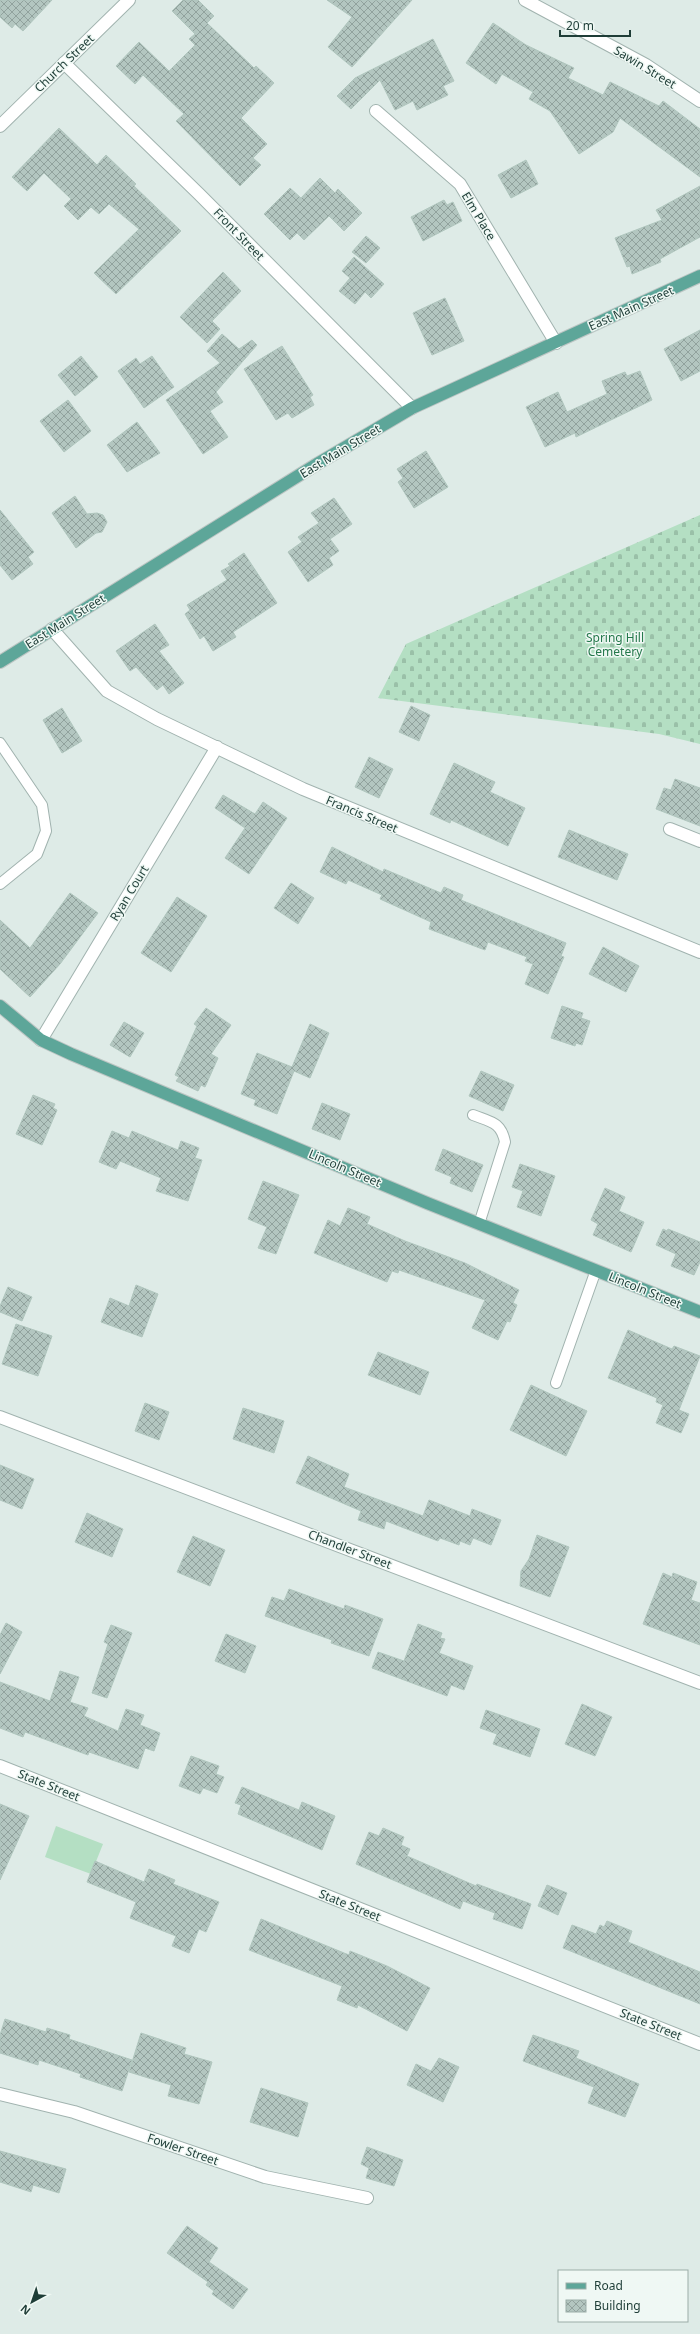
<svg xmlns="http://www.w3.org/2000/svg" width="700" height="2334" font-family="'Noto Sans',sans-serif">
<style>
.cemetery{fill:url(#cemetery-stones)}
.pitch{fill:#b4dfc3}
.building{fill:url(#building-cross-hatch);stroke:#b0c6be}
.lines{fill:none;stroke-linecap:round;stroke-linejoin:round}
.service-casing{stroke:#a1b3af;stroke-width:12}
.minor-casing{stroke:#a1b3af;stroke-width:14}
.tertiary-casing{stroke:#a1b3af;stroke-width:14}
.primary-casing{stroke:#bcc5c3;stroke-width:14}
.service{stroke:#fff;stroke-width:10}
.minor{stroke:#fff;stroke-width:12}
.tertiary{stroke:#fff;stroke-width:12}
.primary{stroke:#5da699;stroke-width:12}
.labels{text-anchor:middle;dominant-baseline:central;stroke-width:3;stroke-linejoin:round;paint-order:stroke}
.street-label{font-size:12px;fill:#1e3d37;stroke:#eff8f4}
.park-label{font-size:12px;fill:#24784b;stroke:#eff8f4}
</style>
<defs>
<pattern id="cemetery-stones" width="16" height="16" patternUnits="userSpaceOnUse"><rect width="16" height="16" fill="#b4dfc3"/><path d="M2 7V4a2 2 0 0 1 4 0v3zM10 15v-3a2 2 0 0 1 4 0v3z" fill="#9ac0a8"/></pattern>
<pattern id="building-cross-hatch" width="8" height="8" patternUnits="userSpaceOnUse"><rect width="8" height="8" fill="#b3c6c0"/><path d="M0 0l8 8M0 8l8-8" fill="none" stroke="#91a29d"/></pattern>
</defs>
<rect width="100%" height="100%" fill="#deebe7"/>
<path class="cemetery" d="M700,515v229l-41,-10 -281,-36 28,-54z"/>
<path class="pitch" d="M56,1826l47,18 -12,30 -46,-17z"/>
<path class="building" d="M0,0h52l-29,31 -8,-7 -3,4 -12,-11z
M183,0h15l16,16 -7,7 47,45 2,-2 18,17 -33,35 26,26 -14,14 8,7 -21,21 -64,-65 8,-7 -41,-39 -8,9 -19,-18 23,-24 30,29 26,-26 -6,-6 6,-5 -23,-23z
M327,0h85l-60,67 -24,-20 24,-30z
M493,23l33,22 48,23 -6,10 35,17 7,-13 49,24 4,-5 37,28v48l-80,-59 -7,14 -34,22 -29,-43 -21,-12 4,-7 -31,-18 -6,10 -30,-21z
M433,39l21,42 -11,5 5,9 -31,15 -4,-9 -18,9 -15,-30 -29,29 -14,-13 18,-18z
M59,128l38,37 9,-10 30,29 -2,2 47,45 -65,63 -22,-21 45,-44 -30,-25 -10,10 -8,-7 -13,13 -14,-14 7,-7 -27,-26 -17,18 -15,-14z
M526,160l12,24 -27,14 -13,-23z
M320,178l15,15 3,-4 24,24 -18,18 -15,-15 -25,24 -7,-7 -7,7 -26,-26 26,-26 11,10z
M700,186v51l-40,22 1,3 -29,12 -2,-8 -3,1 -12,-29 47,-18 -6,-10z
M444,200l3,5 6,-3 9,19 -39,20 -12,-24z
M366,236l14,12 -14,15 -14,-11z
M354,257l30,27 -13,14 -6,-6 -10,12 -16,-13 11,-13 -8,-7z
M223,272l18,19 -29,30 8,8 -13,14 -27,-26z
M445,298l19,43 -32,14 -19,-42z
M700,330v41l-19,10 -17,-32z
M222,334l17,15 13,-9 5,5 -41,47 7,10 -13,9 18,26 -25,17 -37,-54 54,-37 -13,-12z
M282,346l31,49 -3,2 4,8 -22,13 -4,-5 -12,7 -32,-51z
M81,356l17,21 -23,19 -17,-21z
M152,356l22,31 -30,21 -26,-37 18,-13 4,6z
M640,371l12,29 -76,37 -1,-4 -30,14 -19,-40 32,-15 9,20 40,-18 -5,-13 23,-9 2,4z
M68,400l23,31 -27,21 -24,-31z
M137,422l23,31 -33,19 -20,-27z
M426,451l22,36 -34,21 -16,-26 5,-4 -6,-9z
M75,496l12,18 10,-1 6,2 4,7 -5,10 -6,1 -20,15 -24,-35z
M334,498l18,26 -22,15 9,12 -10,7 4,7 -25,17 -20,-30 14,-10 -4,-5 21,-14 -8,-10z
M0,510l34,42 -6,5 5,7 -21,16 -12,-15z
M244,553l33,50 -44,29 3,5 -23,14 -9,-15 -4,3 -15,-25 5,-4 -3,-5 40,-25 -6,-9 9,-5 -2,-2z
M155,624l14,21 -10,6 25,32 -15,11 -6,-9 -6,5 -21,-23 -6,4 -14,-20z
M411,706l19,9 -11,26 -20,-9z
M62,708l20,33 -20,12 -19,-33z
M369,757l24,12 -14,29 -24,-11z
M454,763l41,19 -5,10 35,16 -17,38 -57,-26 -1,3 -20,-9z
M675,779l25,9v38l-44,-17 8,-21 7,2z
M223,795l32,19 8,-12 24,16 -38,56 -24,-16 20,-30 -30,-20z
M569,830l59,24 -11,26 -59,-23z
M332,847l51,25 1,-3 57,24 3,-6 19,8 -2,5 105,43 -5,13 3,1 -16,37 -23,-10 8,-20 -8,-3 2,-4 -39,-15 -3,8 -56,-21 2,-7 -51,-23 2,-4 -34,-15 -2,4 -26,-12z
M291,883l23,15 -16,26 -24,-16z
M70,893l28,20 -38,51 -30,33 -30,-28v-49l30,28z
M177,897l30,19 -36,56 -30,-19z
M603,947l36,19 -13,26 -37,-18z
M562,1006l21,7 -2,5 9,3 -8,24 -6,-2 -1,3 -24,-8z
M206,1008l25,17 -20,29 7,4 -13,29 -4,-2 -3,6 -22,-10 3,-4 -4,-2 22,-49 -3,-2z
M124,1022l20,11 -14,24 -20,-12z
M310,1024l19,9 -19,45 -16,-7 -17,43 -23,-9 2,-5 -15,-6 16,-41 35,14z
M481,1071l33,14 -11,26 -34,-15z
M33,1095l22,9 -2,4 4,2 -15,35 -26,-11z
M322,1103l28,11 -10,26 -28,-11z
M112,1131l17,7 3,-7 46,19 3,-9 18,7 -4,10 7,2 -14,41 -32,-10 5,-13 -41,-17 -4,8 -17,-7z
M443,1149l40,16 -11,27 -22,-9 2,-6 -17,-7z
M520,1164l35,12 -14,40 -24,-9 6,-16 -11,-4z
M263,1181l36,14 -23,59 -18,-6 9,-21 -19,-8z
M605,1188l20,9 -6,14 25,11 -13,30 -38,-17 5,-11 -7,-4z
M348,1208l22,9 -3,7 38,17 60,22 54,27 -6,13 4,2 -7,17 -3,-1 -9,19 -26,-12 13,-28 -86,-30 -1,3 -6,-2 -5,11 -73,-29 14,-33 12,6z
M663,1229l4,2 1,-2 32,13v20l-6,13 -23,-9 5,-12 -20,-9z
M136,1285l22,9 -16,43 -41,-15 9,-24 19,8z
M8,1287l24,10 -10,24 -22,-9v-6z
M16,1324l36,12 -14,40 -36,-12z
M628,1330l44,19 2,-3 26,10 -21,54 10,4 -8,19 -25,-10 7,-18 -7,-3 1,-4 -49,-20z
M378,1352l51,20 -9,23 -52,-20z
M531,1385l56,26 -21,45 -56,-26z
M145,1403l24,9 -10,28 -24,-9z
M243,1408l41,13 -10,32 -41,-14z
M308,1456l41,18 -5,13 79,29 6,-16 41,16 2,-7 29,11 -10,25 -18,-7 -3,7 -10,-4 -1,4 -19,-7 -2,3 -52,-20 -2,8 -26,-9 3,-9 -65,-28z
M0,1465l34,14 -12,30 -22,-9z
M87,1513l36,16 -11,28 -37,-15z
M537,1535l32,12 -19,50 -30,-11 1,-15 8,-12z
M193,1536l32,14 -15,36 -33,-14z
M663,1573l9,4 1,-4 24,9 -6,18 9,3v42l-57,-21z
M289,1589l55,20 1,-4 38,14 -14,37 -38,-13 1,-3 -67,-24 7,-19 12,4z
M6,1623l16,9 -22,42v-39z
M418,1624l24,9 -2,5 5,1 -6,14 34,13 -9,24 -13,-5 -4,11 -75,-28 6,-16 26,9z
M111,1625l21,8 -25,65 -15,-5 16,-49 -4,-2z
M226,1634l30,12 -11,27 -30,-12z
M60,1671l19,6 -9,25 18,6 -4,8 34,15 8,-22 18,6 -4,10 20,8 -6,18 -9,-3 -7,21 -49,-17 -1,3 -63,-23 -2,5 -23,-9v-46l50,19z
M582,1704l30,13 -17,39 -30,-12z
M486,1710l54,19 -10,28 -37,-13 4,-10 -17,-6z
M191,1756l28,10 -3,8 8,3 -7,16 -14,-5 -3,6 -21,-8z
M242,1787l57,23 3,-8 33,14 -13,34 -84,-36 3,-9 -6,-2z
M0,1804l29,12 -29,64z
M383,1828l21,9 -3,8 9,4 -3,7 69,30 1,-2 54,20 -9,25 -29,-10 2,-6 -32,-12 -3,8 -104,-45 13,-32 10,4z
M95,1861l49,21 5,-13 26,11 -2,4 46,18 -13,30 -7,-3 -10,24 -17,-7 4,-10 -46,-18 6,-16 -49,-20z
M547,1885l20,8 -9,22 -20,-9z
M261,1919l88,36 1,-4 37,15 43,22 -23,43 -49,-26 -1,3 -20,-8 5,-14 -93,-36z
M607,1921l25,10 -4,11 72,30v32l-137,-56 9,-23 24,9 4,-9 4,2z
M5,2019l41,13 1,-4 23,7 -1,4 63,21 -10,31 -42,-14 1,-3 -42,-14 -1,5 -38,-12v-18z
M141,2033l45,15 -2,6 28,8 -13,42 -31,-8 3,-11 -42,-13z
M533,2035l46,16 -3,7 63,26 -14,33 -37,-14 6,-16 -71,-26z
M439,2058l20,9 -16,35 -36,-17 9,-21 15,7z
M261,2088l47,15 -10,34 -48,-15z
M367,2147l36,13 -9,26 -28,-8 3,-10 -8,-4z
M0,2151l66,18 -7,24 -26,-8 -2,7 -31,-10z
M187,2226l31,22 -9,14 39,27 -15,20 -21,-15 2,-3 -8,-6 2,-3 -41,-29z"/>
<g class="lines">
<defs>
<path id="service" d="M0,743l42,62 4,26 -9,23 -37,30
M473,1115c18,7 28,7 32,27l-26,82
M556,1383l40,-113"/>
<path id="minor" d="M525,0l121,65 54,36
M64,63l135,131 213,214
M376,111l84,73 96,159
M52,629l55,62 50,28 146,70 397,163
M670,829l30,12
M41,1040l176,-293
M0,1417l700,266
M0,1766l700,278
M0,2094l74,18 191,65 102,21"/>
<path id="tertiary" d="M0,126l129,-126"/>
<path id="primary" d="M0,662l317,-198 95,-56 288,-132
M0,1006l41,34 30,14 356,149 273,109"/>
</defs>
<use href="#service" class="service-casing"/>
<use href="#minor" class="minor-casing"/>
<use href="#tertiary" class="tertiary-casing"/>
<use href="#primary" class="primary-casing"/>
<use href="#service" class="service"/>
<use href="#minor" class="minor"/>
<use href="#tertiary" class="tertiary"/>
<use href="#primary" class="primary"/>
</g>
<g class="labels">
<g class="street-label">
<text transform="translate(64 63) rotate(-44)">Church Street</text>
<text transform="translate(645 67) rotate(31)">Sawin Street</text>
<text transform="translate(479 216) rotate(59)">Elm Place</text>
<text transform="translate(239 234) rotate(46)">Front Street</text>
<text transform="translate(631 308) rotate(-24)">East Main Street</text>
<text transform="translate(340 451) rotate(-31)">East Main Street</text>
<text transform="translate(65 621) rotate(-32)">East Main Street</text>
<text transform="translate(362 814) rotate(23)">Francis Street</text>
<text transform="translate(129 893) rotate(-59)">Ryan Court</text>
<text transform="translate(345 1168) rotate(23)">Lincoln Street</text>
<text transform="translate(645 1290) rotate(22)">Lincoln Street</text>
<text transform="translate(350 1549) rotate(21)">Chandler Street</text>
<text transform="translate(49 1785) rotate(22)">State Street</text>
<text transform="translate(350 1905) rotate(22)">State Street</text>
<text transform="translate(651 2024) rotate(22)">State Street</text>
<text transform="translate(183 2149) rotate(19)">Fowler Street</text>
</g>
<g class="park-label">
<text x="615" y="637">Spring Hill<tspan x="615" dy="14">Cemetery</tspan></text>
</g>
</g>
<rect x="558" y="2270" width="130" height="52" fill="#eff8f4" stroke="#9bada8"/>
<rect x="566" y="2283" width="20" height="6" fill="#5da699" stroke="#9bada8"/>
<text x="594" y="2290" font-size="12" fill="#1e3d37">Road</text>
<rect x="566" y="2300" width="20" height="12" fill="url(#building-cross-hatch)" stroke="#9bada8"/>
<text x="594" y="2310" font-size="12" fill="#1e3d37">Building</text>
<g transform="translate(32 2302) rotate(220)" stroke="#eff8f4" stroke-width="3" paint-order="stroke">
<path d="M0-3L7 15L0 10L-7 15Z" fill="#1e3d37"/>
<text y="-6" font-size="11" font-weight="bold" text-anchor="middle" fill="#1e3d37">N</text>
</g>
<path d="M560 30v6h70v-6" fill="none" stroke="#1e3d37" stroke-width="2"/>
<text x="566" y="30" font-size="12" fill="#1e3d37" stroke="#eff8f4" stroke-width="3" paint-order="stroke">20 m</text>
</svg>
